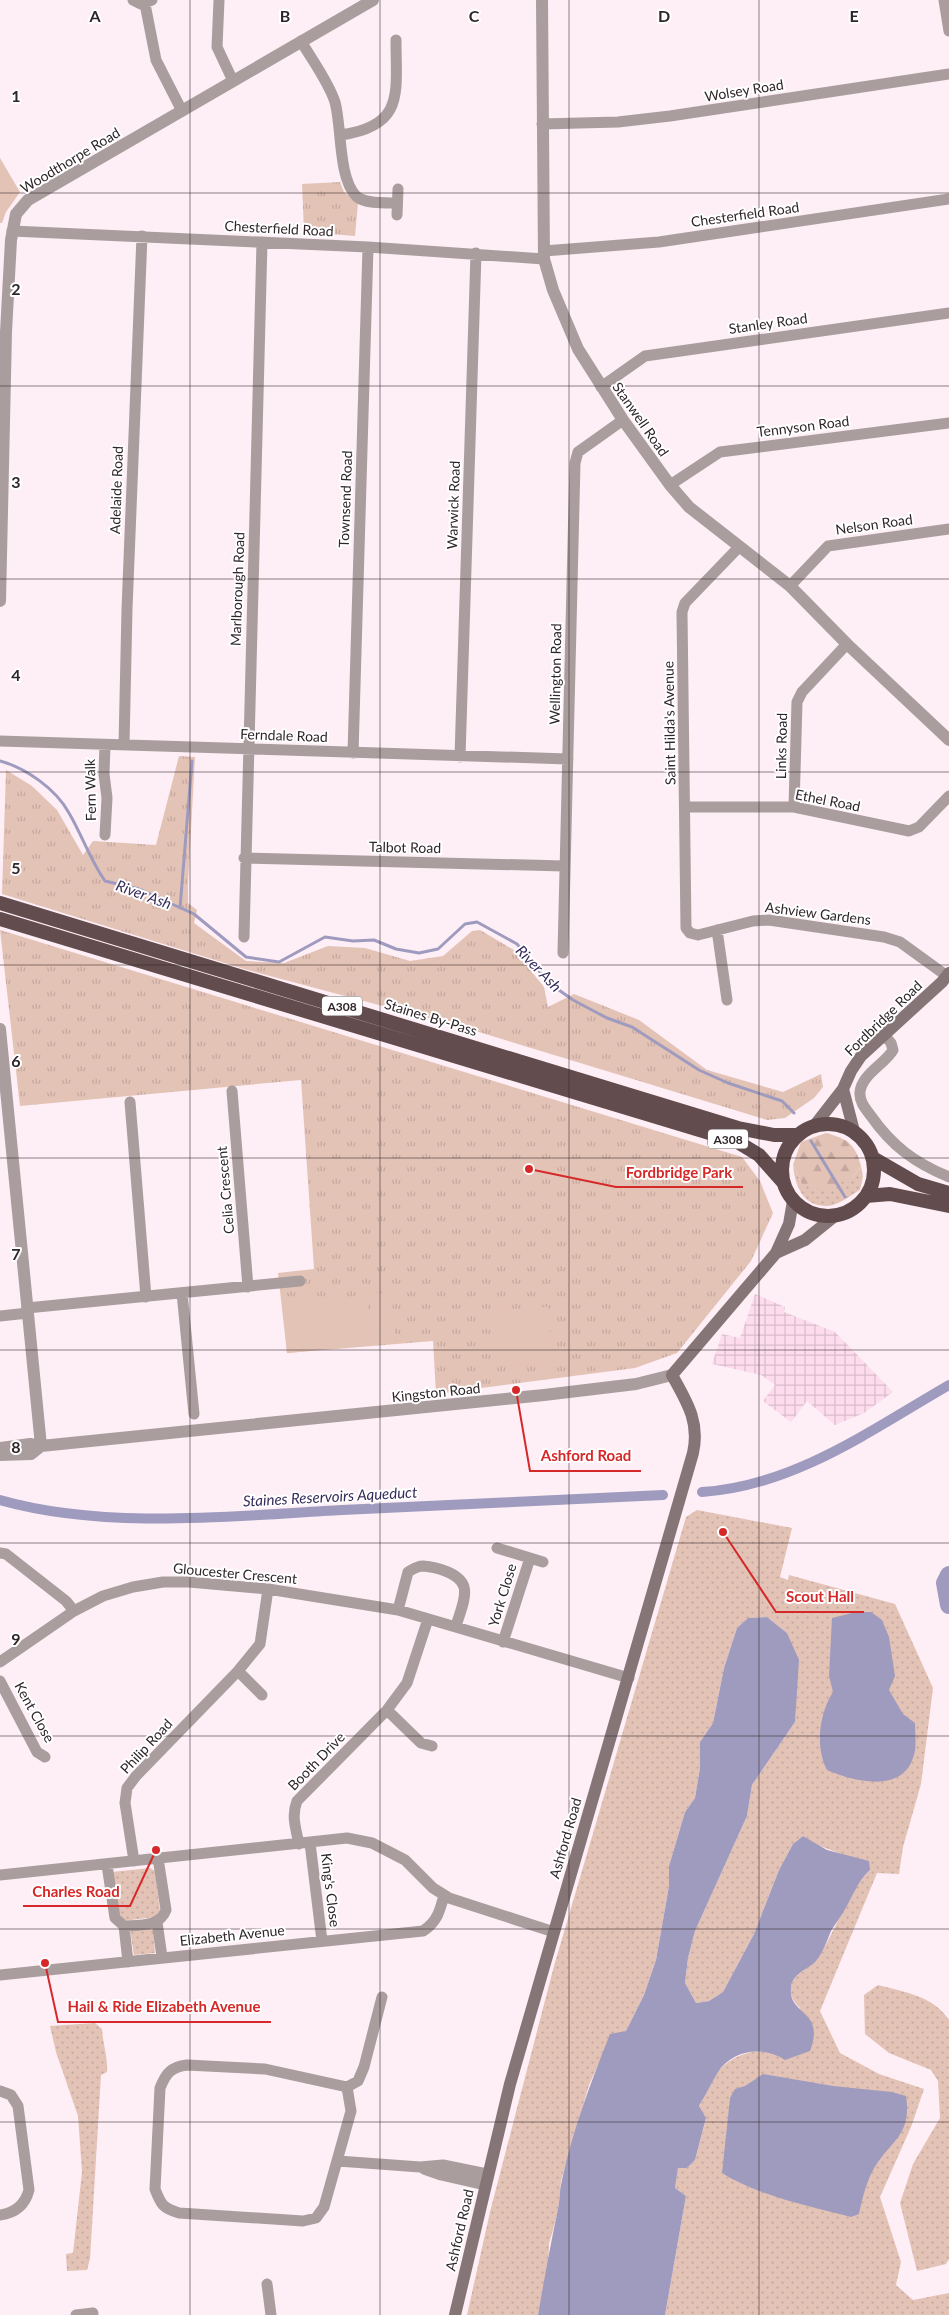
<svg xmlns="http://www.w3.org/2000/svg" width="949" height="2315" font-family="Lato,sans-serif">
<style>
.industrial{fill:url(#industrial-grid)}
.grass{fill:url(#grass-dots)}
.forest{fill:url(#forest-firs)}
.park{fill:url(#park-tufts)}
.pitch{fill:#e4c3b7}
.water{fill:#9f9bbf}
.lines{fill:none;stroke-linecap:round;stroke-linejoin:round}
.stream{stroke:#9f9bbf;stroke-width:3}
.canal{stroke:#9f9bbf;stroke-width:10}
.river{stroke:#9f9bbf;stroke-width:18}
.minor{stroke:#aa9d9e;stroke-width:11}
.tertiary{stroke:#aa9d9e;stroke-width:12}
.secondary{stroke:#867576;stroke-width:12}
.trunk{stroke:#624c4d;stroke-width:14}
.grid{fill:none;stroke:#2f262a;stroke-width:1;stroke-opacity:0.55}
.labels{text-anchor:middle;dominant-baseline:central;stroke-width:4;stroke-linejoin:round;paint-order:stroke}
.shield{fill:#fff;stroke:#6d676a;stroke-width:1}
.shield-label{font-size:12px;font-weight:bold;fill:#2f262a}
.street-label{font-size:14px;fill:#2f262a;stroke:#fff}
.water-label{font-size:15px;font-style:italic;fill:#342b5b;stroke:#fff}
.grid-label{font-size:16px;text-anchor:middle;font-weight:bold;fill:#2f262a;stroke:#fff;stroke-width:4;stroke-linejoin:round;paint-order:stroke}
.leader{fill:none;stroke:#d62828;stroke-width:2}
.callout-dot{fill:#d62828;stroke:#fff;stroke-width:2}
.callout-label{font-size:15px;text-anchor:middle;font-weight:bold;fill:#d62828;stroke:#fff;stroke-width:4;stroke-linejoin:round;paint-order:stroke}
</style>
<defs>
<pattern id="industrial-grid" width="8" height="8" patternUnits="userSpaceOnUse" patternTransform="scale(1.25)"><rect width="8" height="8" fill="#fddced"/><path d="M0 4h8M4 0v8" fill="none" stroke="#d9bdcb"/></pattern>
<pattern id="grass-dots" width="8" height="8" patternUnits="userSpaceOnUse" patternTransform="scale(1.25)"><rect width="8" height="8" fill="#e4c3b7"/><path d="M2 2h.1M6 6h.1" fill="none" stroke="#c4a79e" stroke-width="1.8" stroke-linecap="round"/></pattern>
<pattern id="forest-firs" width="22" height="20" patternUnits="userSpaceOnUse" patternTransform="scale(1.25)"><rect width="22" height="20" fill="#e4c3b7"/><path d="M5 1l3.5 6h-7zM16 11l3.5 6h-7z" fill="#c4a79e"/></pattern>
<pattern id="park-tufts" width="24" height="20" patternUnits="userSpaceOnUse" patternTransform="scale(1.25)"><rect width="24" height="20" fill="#e4c3b7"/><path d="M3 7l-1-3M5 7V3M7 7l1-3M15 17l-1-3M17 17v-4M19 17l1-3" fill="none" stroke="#c4a79e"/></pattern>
</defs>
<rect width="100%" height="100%" fill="#feeef6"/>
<path class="industrial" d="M755,1294l30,13 -1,5 51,20 58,60 -29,21 -29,12 -28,-24 -16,21 -28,-21 12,-16 -14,-10 -49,-11 10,-30 18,4z"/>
<path class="grass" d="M793,1165l9,19 51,-7 8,-11 2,11 -3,13c-9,5 -21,15 -32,16 -26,1 -33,-21 -35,-41z
M697,1510l95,18 -12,49 8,3 1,-5 106,29 38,84 -12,96 -18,63 -4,27 -22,-1 -57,138 20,42 39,21 45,15 -13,38 -31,70 21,65 -5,23 17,15 36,-7v22h-284l21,-119 -11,-8 3,-21 9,1 8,-8 11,-41 -7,-12c6,-11 14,-30 21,-38 15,-15 37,-22 57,-15l23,-46c-6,-6 -10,-11 -9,-20 1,-15 18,-18 25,-28 20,-27 30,-67 54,-90l-29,-16 -34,-13 -4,-5 -10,8 -14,26 -25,64 -31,58 -14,9 -13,2 -11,-20 3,-25 7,-27 52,-115 5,-31 43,-63 1,-37 -9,-52 -20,-16 -19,1 -11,10 -13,40 -11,55 -13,19v26l-5,30 -10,14 -16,54v20l-13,74 -12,35 -18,36 -28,34 -9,20 -28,96 -3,31 -9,32 -1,24 -10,47h-71l23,-103 64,-246 132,-449z
M150,1868l5,3 5,40 -5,6 -32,4 -3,-2 -8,-47z
M150,1928l3,2 2,23 -21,2 -4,-25z
M878,1985c26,7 56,11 71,35v239l-3,5 -29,7 -17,-68 13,-39 27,-46 -2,-37 -7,-11 -42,-17 -24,-19 -1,-39z
M95,2023l7,6c1,16 6,28 5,43l-6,3 -11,184 -3,11 -20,1 -1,-17 7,-1 9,-81 -4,-56 -22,-64 -6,-26z"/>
<path class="forest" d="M826,1133c22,6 29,11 35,33l-8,11 -30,14 -21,-7 -9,-19 8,-23z"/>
<path class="park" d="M340,182l4,10 14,11 -3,33 -51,-4 -2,-48z
M179,756l16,1 -7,127v19l9,7 -3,13 52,38 38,2 44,-17 37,2 45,13 33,-5 29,-25 8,-1 34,20 30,37 4,20 26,-13 65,26 68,50 76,22 38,-18 2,13 -9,11 -29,20 -18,2 -298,-91 -225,-60 -242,-75 4,-124 26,16 25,24 26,45 10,-14 63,4z
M0,930l742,227 18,24 13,32 -22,48 -74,92 -42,15 -199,26 -3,-53 -146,12 -9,-80 36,-4 -13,-189 -281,26z"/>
<path class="pitch" d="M0,158l20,34 -14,20 -4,11h-2z
M391,1292l5,51 -21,2 -6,-51z
M367,1296l5,49 -85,8 -4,-49z
M548,1307l4,54 -56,4 -5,-54z"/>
<path class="water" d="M856,1612h15l11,8 7,17 6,39 -6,14 14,24 12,9c0,11 2,26 -2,35 -12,36 -61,23 -86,12 -12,-23 -8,-56 6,-78l-4,-16 3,-58z
M767,1617l20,16 12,27 -4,62 -43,63 -5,31 -52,115 -7,27 -3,25 11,20 13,-2 14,-9 31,-58 25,-64 14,-26 10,-8 24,14 42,11 1,9c-13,12 -17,26 -26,41 -4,7 -9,13 -13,20 -4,10 -8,21 -15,30 -8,9 -24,12 -25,27 -3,28 35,21 19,63l-25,9c-20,-14 -52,-11 -67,12 -7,11 -12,23 -19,34l7,12 -11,42 -8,8h-9l-3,20 11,8 -21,119h-127c6,-34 12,-68 19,-101 3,-11 2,-23 5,-34 11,-51 29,-98 48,-146l16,-3 18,-36 12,-35 13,-74v-20l16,-54 10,-14 5,-30v-26l13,-19 11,-55 13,-40 11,-10z
M763,2074l70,12 59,6 14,4c6,41 -16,44 -33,74 -7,13 -11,30 -14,44l-8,3c-41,-11 -92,-21 -129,-44l8,-75 5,-9 10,-3z"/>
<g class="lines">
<path class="stream" d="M0,761c26,7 56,28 69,52 13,22 21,47 36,68l34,8 55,25 52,43 33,5 46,-25 28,4 21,-1 22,9 23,4 19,-4 27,-25 12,-2 40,22 32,39 24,17 34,18 25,9 67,43 29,13 54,18 12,12
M180,908l12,-147
M811,1141l34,56"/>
<path class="canal" d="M702,1492c92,-6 169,-62 247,-107
M0,1500c105,30 234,16 342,10 107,-6 214,-9 321,-15"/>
<path class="river" d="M949,1575l-4,8 4,22"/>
<path class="minor" d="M133,0l8,4 11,-4
M219,0l-2,47 16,34
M944,0l5,31
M145,4l11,56 26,51
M301,41c11,19 27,40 34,61 7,26 3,75 21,94 8,8 30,7 41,7
M542,124l76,-2 52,-6 279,-42
M341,135c64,-9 55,-42 55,-95
M397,215l1,-26
M12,231l356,16 176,12
M544,251l115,-9 290,-43
M601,387l44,-31 304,-43
M670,485l50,-33 229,-29
M739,547l-54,56 -3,9 4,316 4,5 8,2 55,-14 16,-1 115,17 16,5 47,34
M790,586l38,-40 121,-17
M0,741l568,18
M105,745l-1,29 3,24 -2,37
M124,745l3,-136 15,-373
M353,753l15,-506
M460,757l16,-504
M685,807h109l115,24 10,-4 30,-31
M794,807l3,-105 5,-10 45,-48
M244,858l320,8
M717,930l10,70
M244,937l18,-695
M563,953l12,-490 3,-11 45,-32
M885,1036l6,7 2,7c-8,14 -31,24 -33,42 -1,10 6,17 11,24 21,30 44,47 78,61
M232,1091l16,196
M130,1102l16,195
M182,1293l12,121
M27,1308l273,-27
M0,1316l28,-3
M497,1548l33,10 -27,84
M0,1553l6,1 60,47 8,10
M530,1558l13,4
M398,1610l10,-38c5,-3 9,-6 15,-6 13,1 37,7 41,21 3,11 -5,28 -8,39
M0,1662l74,-51 29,-15 30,-9 30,-5h26l79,7 130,21 231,68
M238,1671l24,24
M0,1681l37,71 8,5
M387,1710l34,33 11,3
M310,1843l12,98
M299,1844c-3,-15 -8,-28 -2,-43l90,-91 20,-27 21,-64
M134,1861l-9,-58 2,-15 9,-12 102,-105 22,-27 8,-55
M107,1865l8,53 9,8c15,-1 36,1 42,-16l-8,-52
M0,1875l347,-37 25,5 33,17 28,28 16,10 105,34
M157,1922l5,35
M124,1926l4,36
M0,1975l423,-44c14,-9 17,-20 21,-36
M187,2065l78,4 82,18 4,24 -27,96 -8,11 -13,3 -124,-8c-16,-5 -18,-8 -24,-24l5,-101c6,-15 11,-21 27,-23z
M347,2087l11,-6 6,-14 18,-70
M0,2091l11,4 7,11 11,84c-4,15 -14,23 -29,25
M338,2161l82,6 23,-2 44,9
M424,2169l17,6 44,10
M267,2284l4,31
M76,2315l17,-2"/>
<path class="tertiary" d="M542,0l2,259 9,31 25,59 45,71 47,65 19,22 101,79 57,58 102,96
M0,601l6,-269 5,-92 5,-26 12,-14 345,-200
M0,1029l41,417
M0,1448l30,-4 11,2 503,-51 92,-11 36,-9
M0,1455l31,-1 10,-8"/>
<path class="secondary" d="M843,1089l11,42
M815,1125l28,-36 8,-18 10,-15 81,-74 7,-9
M776,1253l29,-13 31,-25
M455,2315l55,-231 183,-631c7,-31 -6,-51 -21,-78l104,-122 13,-29 4,-23"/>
<path class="trunk" d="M0,903l738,225 36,7h23
M0,919l736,222 23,14 24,27
M782 1170a46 46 0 1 1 92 0a46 46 0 1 1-92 0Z
M873,1158l45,26 31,9
M866,1196l24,-2 59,12"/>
</g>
<path class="grid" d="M190,0v2315M380,0v2315M569,0v2315M759,0v2315M0,193h949M0,386h949M0,579h949M0,772h949M0,965h949M0,1158h949M0,1350h949M0,1543h949M0,1736h949M0,1929h949M0,2122h949"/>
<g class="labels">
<g class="shield">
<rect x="322" y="996.5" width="40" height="19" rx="4"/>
<rect x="708" y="1129.5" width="40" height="19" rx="4"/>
</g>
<g class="shield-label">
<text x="342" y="1006">A308</text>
<text x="728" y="1139">A308</text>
</g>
<g class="street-label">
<text transform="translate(744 90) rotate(-9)">Wolsey Road</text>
<text transform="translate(70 160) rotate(-31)">Woodthorpe Road</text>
<text transform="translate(745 214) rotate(-8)">Chesterfield Road</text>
<text transform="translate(279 228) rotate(3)">Chesterfield Road</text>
<text transform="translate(768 323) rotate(-8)">Stanley Road</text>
<text transform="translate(641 419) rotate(55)">Stanwell Road</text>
<text transform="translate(803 426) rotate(-7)">Tennyson Road</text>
<text transform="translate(116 490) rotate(-88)">Adelaide Road</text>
<text transform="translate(345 499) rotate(-88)">Townsend Road</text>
<text transform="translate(453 505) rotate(-88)">Warwick Road</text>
<text transform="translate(874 524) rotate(-8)">Nelson Road</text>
<text transform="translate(237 589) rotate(-88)">Marlborough Road</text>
<text transform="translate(555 674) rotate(-89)">Wellington Road</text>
<text transform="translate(669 723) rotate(-91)">Saint Hilda's Avenue</text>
<text transform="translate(284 735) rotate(2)">Ferndale Road</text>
<text transform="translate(781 746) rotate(-89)">Links Road</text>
<text transform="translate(90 790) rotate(-91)">Fern Walk</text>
<text transform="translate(828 800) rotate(11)">Ethel Road</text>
<text transform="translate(405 847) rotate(1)">Talbot Road</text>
<text transform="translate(818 913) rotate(7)">Ashview Gardens</text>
<text transform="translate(431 1017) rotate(17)">Staines By-Pass</text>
<text transform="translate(883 1018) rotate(-44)">Fordbridge Road</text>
<text transform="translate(225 1190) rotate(-95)">Celia Crescent</text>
<text transform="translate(436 1392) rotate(-6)">Kingston Road</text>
<text transform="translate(235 1573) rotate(5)">Gloucester Crescent</text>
<text transform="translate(502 1595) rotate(-73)">York Close</text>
<text transform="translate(35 1712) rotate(61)">Kent Close</text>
<text transform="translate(146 1746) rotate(-47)">Philip Road</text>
<text transform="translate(316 1761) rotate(-46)">Booth Drive</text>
<text transform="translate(565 1838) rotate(-74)">Ashford Road</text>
<text transform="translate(331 1890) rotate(83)">King's Close</text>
<text transform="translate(232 1935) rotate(-6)">Elizabeth Avenue</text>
<text transform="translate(459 2230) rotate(-77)">Ashford Road</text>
</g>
<g class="water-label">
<text transform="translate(144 894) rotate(20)">River Ash</text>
<text transform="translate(539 968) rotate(46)">River Ash</text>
<text transform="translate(330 1496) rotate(-3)">Staines Reservoirs Aqueduct</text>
</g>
</g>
<g class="grid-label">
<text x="95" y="22">A</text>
<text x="285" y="22">B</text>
<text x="474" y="22">C</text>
<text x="664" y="22">D</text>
<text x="854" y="22">E</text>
<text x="16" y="102">1</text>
<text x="16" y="295">2</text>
<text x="16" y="488">3</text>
<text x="16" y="681">4</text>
<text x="16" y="874">5</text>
<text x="16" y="1067">6</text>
<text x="16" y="1260">7</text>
<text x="16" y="1453">8</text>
<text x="16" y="1645">9</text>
</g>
<path class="leader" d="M529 1169L616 1187H743M516 1390L530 1471H641M723 1532L776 1612H864M156 1850L130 1906H23M45 1963L58 2022H271"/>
<g class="callout-dot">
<circle cx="529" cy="1169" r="5"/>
<circle cx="516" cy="1390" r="5"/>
<circle cx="723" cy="1532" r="5"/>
<circle cx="156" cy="1850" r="5"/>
<circle cx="45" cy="1963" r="5"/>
</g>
<g class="callout-label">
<text x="679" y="1178">Fordbridge Park</text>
<text x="586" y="1461">Ashford Road</text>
<text x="820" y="1602">Scout Hall</text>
<text x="76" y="1897">Charles Road</text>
<text x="164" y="2012">Hail &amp; Ride Elizabeth Avenue</text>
</g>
</svg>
